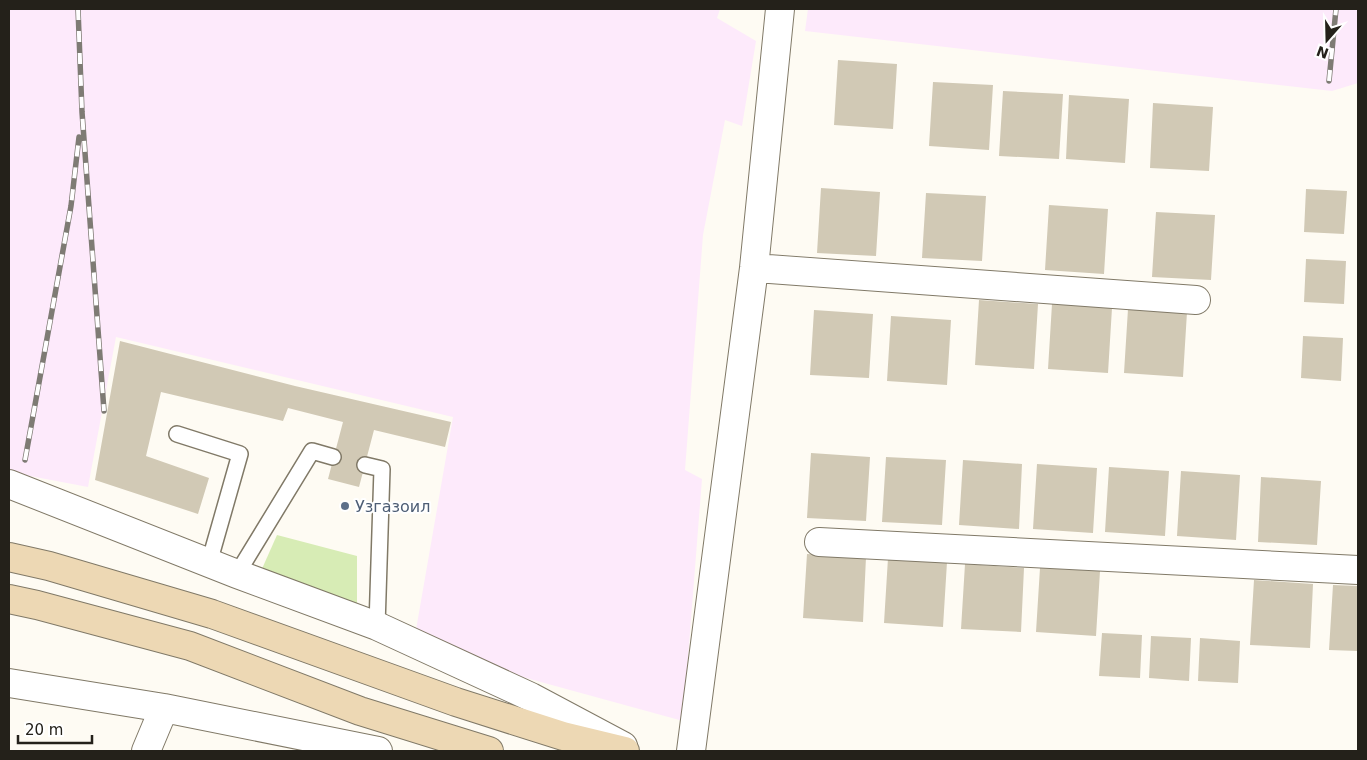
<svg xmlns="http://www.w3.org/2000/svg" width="1367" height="760" font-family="'DejaVu Sans',sans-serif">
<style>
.industrial{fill:#fdeafb}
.green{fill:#d7ecb5}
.building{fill:#d1c9b5}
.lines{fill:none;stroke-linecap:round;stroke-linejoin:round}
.lane-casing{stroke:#807967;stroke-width:18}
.street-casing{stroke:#807967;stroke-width:30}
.secondary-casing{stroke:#807967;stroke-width:30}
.lane{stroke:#fff;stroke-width:15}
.street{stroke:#fff;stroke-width:28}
.secondary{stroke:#edd8b4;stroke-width:28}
.rail-casing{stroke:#7e7b74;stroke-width:5.5}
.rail{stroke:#fff;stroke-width:4;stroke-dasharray:11;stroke-linecap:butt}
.service-dot{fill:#5c6f8a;stroke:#fff;stroke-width:2}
.labels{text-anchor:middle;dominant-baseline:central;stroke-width:4;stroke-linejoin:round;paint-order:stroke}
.service-label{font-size:16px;fill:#4e5e75;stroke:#fff;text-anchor:start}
</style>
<rect width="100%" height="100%" fill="#fefbf3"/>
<path class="industrial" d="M9,9h711l-3,9 39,23 -14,85 -17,-6 -22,115 -18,235 17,9 -19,242 -270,-74 40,-230 -337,-80 -28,150 -79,-15z
M808,9h550v74l-26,8 -527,-60z"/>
<path class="green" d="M277,535l80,21v66l-104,-33z"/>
<path class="building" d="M838,60l59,4 -4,65 -59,-4z
M933,82l60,3 -4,65 -60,-4z
M1003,91l60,3 -4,65 -60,-3z
M1069,95l60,4 -4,64 -59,-4z
M1153,103l60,4 -4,64 -59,-3z
M821,188l59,4 -4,64 -59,-3z
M1306,189l41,2 -3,43 -40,-2z
M926,193l60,3 -4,65 -60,-3z
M1049,205l59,4 -4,65 -59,-4z
M1156,212l59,3 -4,65 -59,-3z
M1306,259l40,2 -2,43 -40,-2z
M979,300l59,4 -4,65 -59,-4z
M1052,304l60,4 -4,65 -60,-4z
M1128,309l59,3 -4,65 -59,-4z
M814,310l59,4 -4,64 -59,-3z
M891,316l60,4 -4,65 -60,-4z
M1303,336l40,2 -2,43 -40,-3z
M120,341l175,45 156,36 -6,25 -71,-17 -15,57 -31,-8 15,-57 -55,-14 -5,13 -122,-29 -15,64 63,22 -11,36 -103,-34z
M811,453l59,4 -4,64 -59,-3z
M886,457l60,3 -4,65 -60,-3z
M963,460l59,4 -3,65 -60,-4z
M1037,464l60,4 -4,65 -60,-4z
M1109,467l60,4 -4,65 -60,-4z
M1181,471l59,4 -4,65 -59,-4z
M1261,477l60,4 -4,64 -59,-3z
M807,554l59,3 -3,65 -60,-4z
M888,558l59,4 -4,65 -59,-4z
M965,564l59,4 -3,64 -60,-3z
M1040,568l60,3 -4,65 -60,-4z
M1254,580l59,4 -3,64 -60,-3z
M1333,585l25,1v65l-29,-1z
M1102,633l40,2 -2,43 -41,-2z
M1151,636l40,2 -2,43 -40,-3z
M1200,638l40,3 -2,42 -40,-2z"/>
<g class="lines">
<defs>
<path id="lane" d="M177,434l63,20 -31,109
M365,465l17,4 -5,157
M237,574l75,-123 21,6"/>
<path id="street" d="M754,268l442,32
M9,484l228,90 140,52 154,71 92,49
M819,542l539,28
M9,683l155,25 214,43
M146,751l18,-43
M691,751l63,-483 26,-259"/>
<path id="secondary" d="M9,557l40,9 163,48 244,88 107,34 62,15
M9,599l28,6 153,41 170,65 129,40"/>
</defs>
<use href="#lane" class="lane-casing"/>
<use href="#street" class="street-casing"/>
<use href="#secondary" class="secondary-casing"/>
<use href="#lane" class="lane"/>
<use href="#street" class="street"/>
<use href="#secondary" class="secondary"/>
<defs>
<path id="rail" d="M78,9l4,103 22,299
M1329,81l7,-72
M25,460l46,-254 8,-69"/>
</defs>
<use href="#rail" class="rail-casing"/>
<use href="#rail" class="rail"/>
</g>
<circle class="service-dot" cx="345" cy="506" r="5"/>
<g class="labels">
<g class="service-label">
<text x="355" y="506">Узгазоил</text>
</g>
</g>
<rect width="1367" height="760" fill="none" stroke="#24211a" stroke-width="20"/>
<g transform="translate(1327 40) rotate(200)" stroke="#ffffff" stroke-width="4" paint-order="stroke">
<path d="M0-4L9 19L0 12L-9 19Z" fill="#24211a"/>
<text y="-8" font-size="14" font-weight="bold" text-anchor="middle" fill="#24211a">N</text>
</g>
<path d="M18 735v8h74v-8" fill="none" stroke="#24211a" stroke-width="2.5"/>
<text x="25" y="735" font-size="15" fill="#24211a" stroke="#ffffff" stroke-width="4" paint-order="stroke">20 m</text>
</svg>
